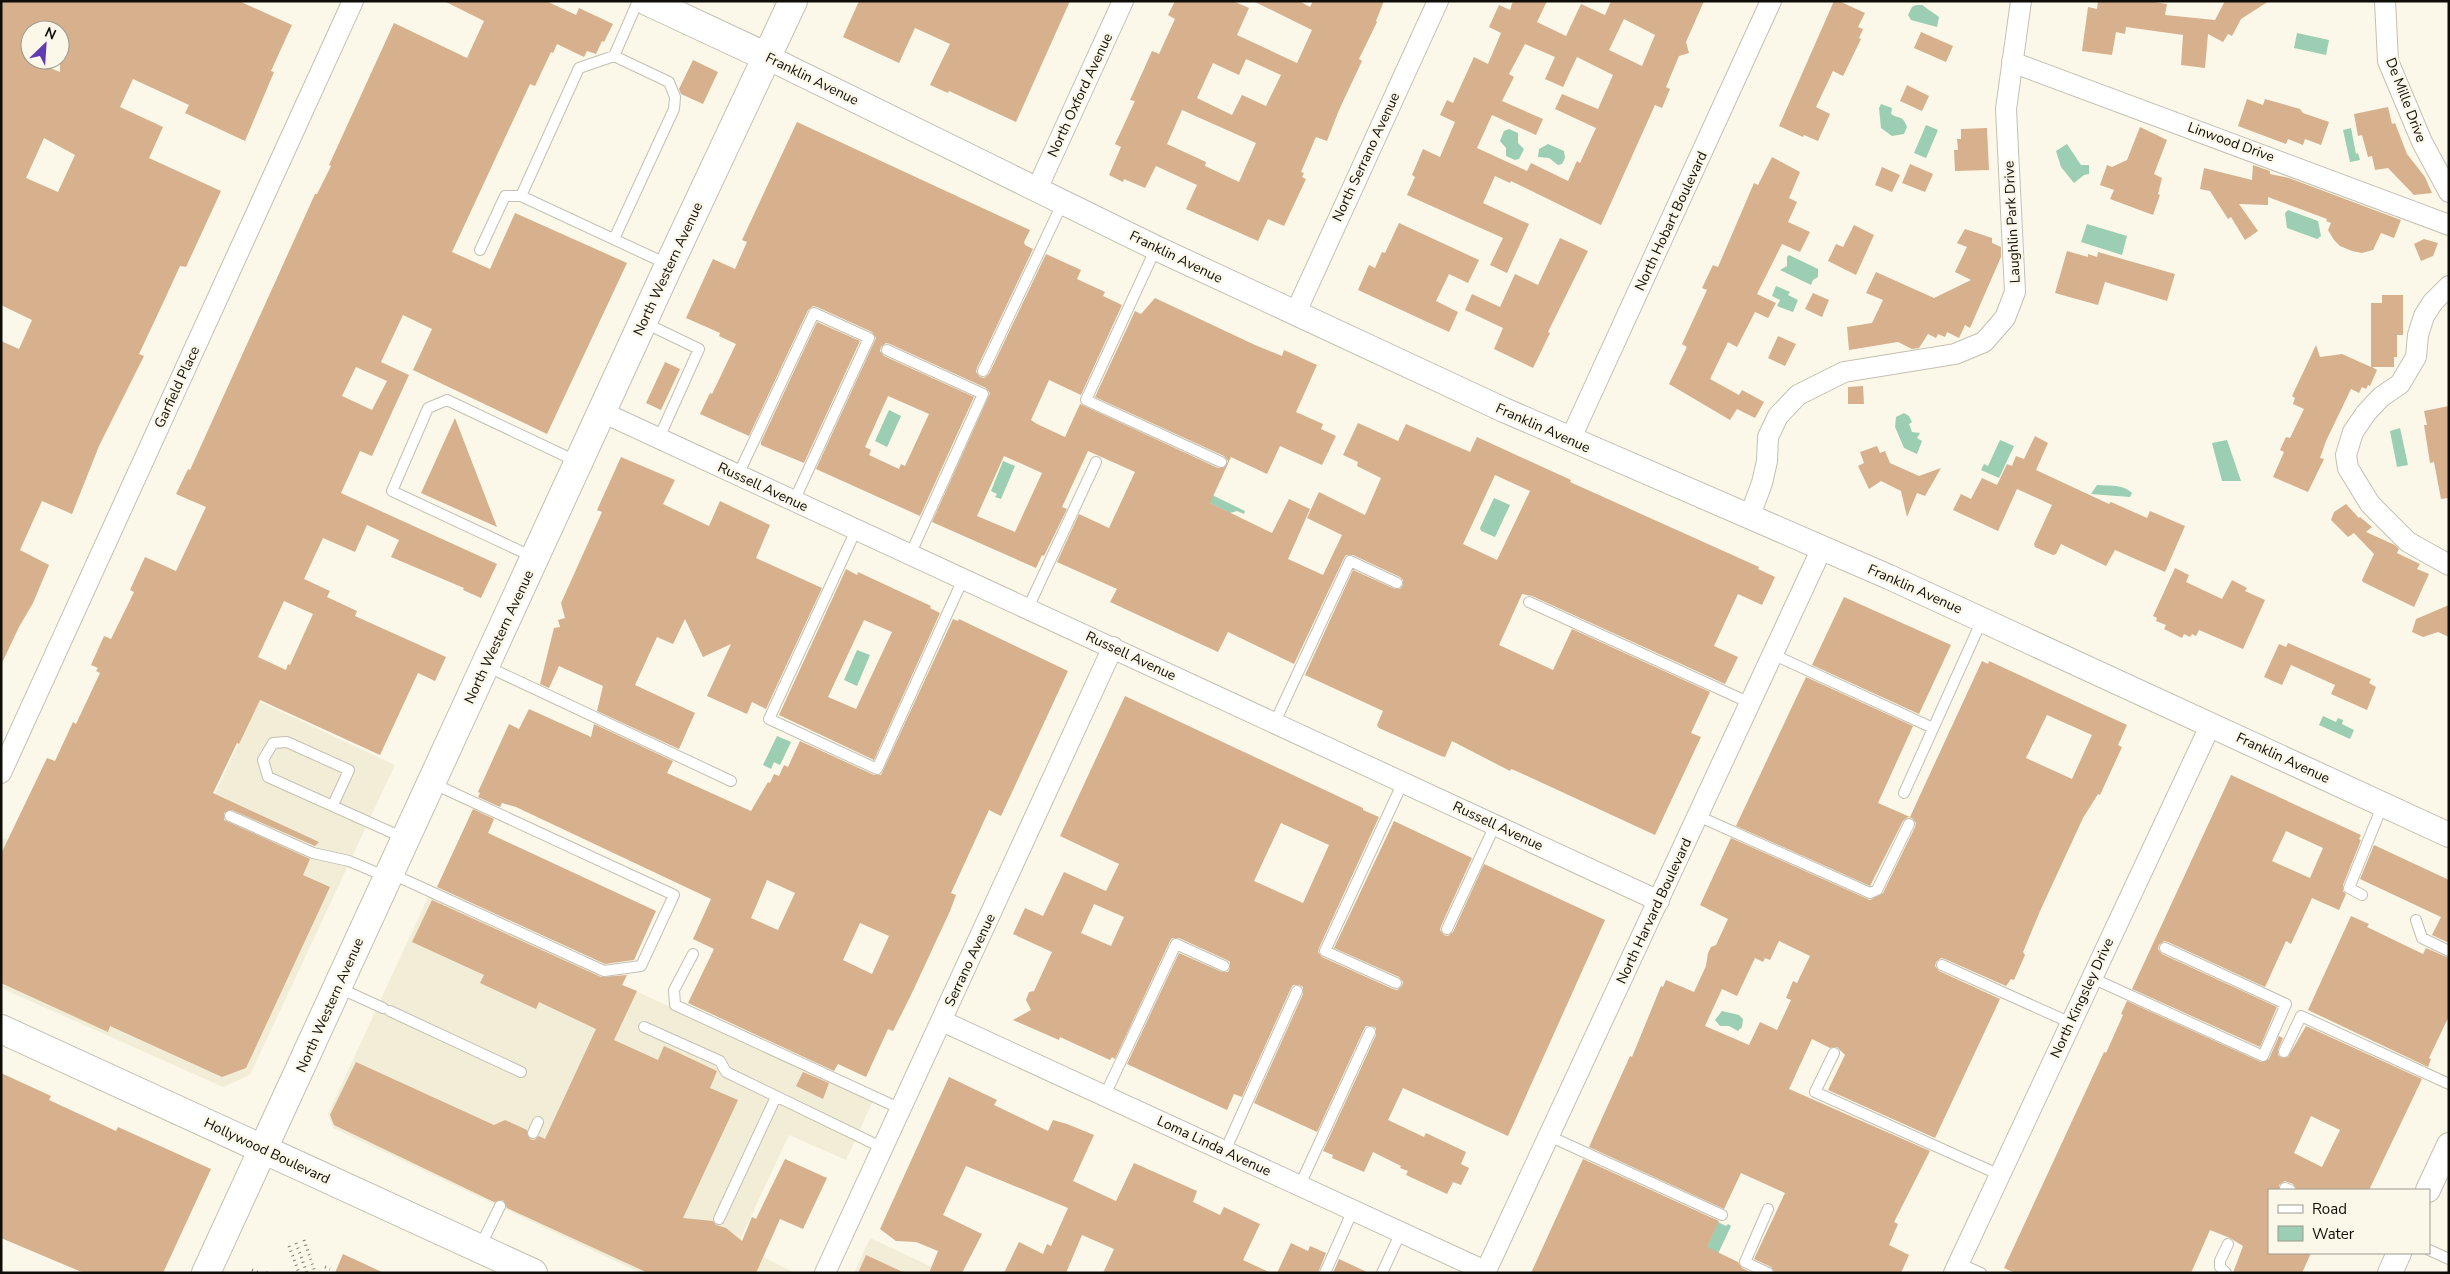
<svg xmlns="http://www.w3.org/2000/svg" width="2450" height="1274" font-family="'Nunito Sans',sans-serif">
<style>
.built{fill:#f2edd7}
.water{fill:#9bceb2}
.building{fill:#d7b08d;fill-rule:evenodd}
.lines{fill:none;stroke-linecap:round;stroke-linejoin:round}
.service-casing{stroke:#c3c0b2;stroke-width:12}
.minor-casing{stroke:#c3c0b2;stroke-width:22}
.tertiary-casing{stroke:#c3c0b2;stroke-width:26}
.secondary-casing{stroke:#c3c0b2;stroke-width:30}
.primary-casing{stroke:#c3c0b2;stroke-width:30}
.path{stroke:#7f7d73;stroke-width:3;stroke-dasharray:1 4;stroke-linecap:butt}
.service{stroke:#fff;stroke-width:10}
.minor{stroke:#fff;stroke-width:20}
.tertiary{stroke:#fff;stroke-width:24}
.secondary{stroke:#fff;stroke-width:28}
.primary{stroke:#fff;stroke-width:28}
.labels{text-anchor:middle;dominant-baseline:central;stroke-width:5;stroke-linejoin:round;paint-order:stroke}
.street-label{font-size:14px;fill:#0e0d08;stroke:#fbf8e9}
</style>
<rect width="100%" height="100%" fill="#fbf8e9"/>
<path class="built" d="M258,701l137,64 -145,310 -27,12 -222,-99v-151l161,72z
M429,895l444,206 -27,59 -57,-25 -51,109 57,29h-154l-308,-145 -5,-14z
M870,1238l75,35h-91z"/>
<path class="water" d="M1916,5h6l17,12 -2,10 -26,-7 -3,-5 4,-8z
M2297,33l32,7 -3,15 -32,-7z
M1881,104l11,4 -1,6c9,6 11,0 16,13l-3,7 -12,2 -11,-8 -2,-20z
M1926,125l12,5 -12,28 -12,-5z
M2351,128l5,26 2,-1 2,7 -10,2 -7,-32z
M1509,129l9,4v10l6,6 -5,10 -4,1 -9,-4v-8l-6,-7 4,-10z
M1548,144l16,7 1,7 -3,6 -4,1 -9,-7 -11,-1 1,-8z
M2067,144l14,21h8v9l-5,1 -10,8 -13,-16 -5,-16z
M2288,210l30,11 3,15 -4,3 -30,-11 -2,-15z
M2087,224l40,12 -5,19 -41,-13z
M1789,255l29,14v8l-5,3 -2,5 -31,-15 7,-4v-9z
M1776,286l14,6 -2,3 10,5 -5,12 -16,-6 3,-6 -8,-4z
M889,410l12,6 -14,31 -12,-6z
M1904,413l5,3 3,6 -3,2 3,8 8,1 -3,5 5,3 -5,13 -13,-6 -9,-21 1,-10z
M2400,428l8,37 -11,2 -7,-36z
M2000,440l14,6 -15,32 -18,-8 3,-6 4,2z
M2227,440l14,41h-19l-10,-38z
M1003,461l12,5 -14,33 -6,-2 2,-3 -6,-3z
M2097,485c12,1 26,-1 35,8l-2,4 -39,-3z
M1210,494l35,17 -1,3 -7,-3 -7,2 -20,-10z
M1494,498l16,7 -15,32 -14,-6 -1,-3z
M857,650l13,5 -13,31 -13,-6z
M2323,716l13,6 2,-4 5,2 -1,4 12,6 -4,9 -31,-14z
M777,736l14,6 -11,23 -6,-3 -3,7 -8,-4z
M1722,1011l17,4 4,4 -1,8 -4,4 -9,-5h-9l-5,-6z
M1718,1222l8,4 2,-2 3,2 -14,30 -12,-5z"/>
<path class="building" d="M1,1h238l53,24 -21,46 3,1 -29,69 -60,-28 4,-8 -56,-26 -13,28 43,20 -14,31 72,33 -35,76 -6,-1 -17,37 -24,51 5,2 -45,90 -27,68 -30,-13 -22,49 29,15 -16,38 -14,24 -18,38v-324l18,8 13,-29 -31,-15zM30,30h30v42l-30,-12zM44,138l31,17 -17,37 -32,-14z
M444,1h102l30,14 3,-7 34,16 -9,18 -2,-1 -6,13 -9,-3 -3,6 -27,-13 -4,9 -2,-1 -16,34 -5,-2 -78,168 38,17 25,-56 112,50 -80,171 -134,-64 19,-41 -29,-14 -22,47 28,13 -37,81 -12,-5 -19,42 156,71 -16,34 -18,-8 1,-2 -73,-31 8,-17 -32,-15 -12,27 -32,-14 -19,41 26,12 -3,6 30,14 -2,5 91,41 -11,24 -17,-8 -38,82 -120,-55 -21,44 -2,-1 -24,50 106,49 -4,4 -83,-36 -8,3v7l86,39 -7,16 27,12 -84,181 -24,9 -112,-51 -2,6 -107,-49v-129l46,-96 8,3 18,-39 3,2 24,-51 -4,-2 2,-3 -7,-3 13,-29 7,3 23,-47 -4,-2 15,-33 31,14 30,-64 -30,-13 12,-25 2,1 125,-276h2l14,-28 -2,-1 65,-142 73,35 17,-37zM356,367l31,14 -15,29 -30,-14zM284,601l29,13 -23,51 -2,-1 -2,6 -28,-13z
M859,1h211l-54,121 -67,-31 -1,2 -18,-8 20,-41 -35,-16 -16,35 -56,-26z
M1175,1h58l16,7 -12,27 60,28 15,-33 -59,-29h46l11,6 3,-6h71l-8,20 1,1 -18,37 3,2 -23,49 -12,31 -11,-4 -15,35 3,1 -2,4 4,2 -22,47 -16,-7 -10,22 -72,-32 11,-24 -41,-19 -11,22 -21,-9 -1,3 -14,-7 12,-28 -6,-3 20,-43 -5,-1 22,-49 7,3 16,-35 -7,-4zM1246,59l35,16 -15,31 -24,-11 -10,20 -35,-17 16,-35 26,12zM1182,110l74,33 -17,39 -34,-16 1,-4 -39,-18z
M1513,1h34l-10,21 29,14 15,-32 24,11 6,-14h93l-18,41 3,11 -10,3 -13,31 4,2 -8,19 -7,-3 -54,120 -90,-44 -1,2 -15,-7 -12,27 46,21 -22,49 -17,-8 13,-27 -96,-43 8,-18 -3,-2 11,-26 17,8 15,-35 -15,-7 7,-15 6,3 21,-46 14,7 13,-31 -12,-6 10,-22 11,5zM1624,19l31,16 -13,31 -33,-16zM1525,44l30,13 -10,22 18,8 14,-30 36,18 -15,34 -36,-15 -7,15 41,19 -16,35 -3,-2 -9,20 -37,-18 -4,8 -50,-23 15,-33 44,20 7,-16 -41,-18 12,-24 -5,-3z
M1834,1h5l26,12 -7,14 5,2 -4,9 2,1 -18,37 -10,-5 -17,36 14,7 -12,27 -14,-6 -1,2 -24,-11z
M2098,1h50l19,3 -2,11 50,5 10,-19h44l-28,18 -9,17 -4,-2 -5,8 -15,-8 -3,34 -24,-3 2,-30 -57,-8 -1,7 -9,-2 -4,23 -30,-4 6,-44 9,2z
M1921,32l32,14 -7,16 -32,-14z
M693,60l25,12 -15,32 -22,-10 -2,-5z
M1907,85l22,11 -7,15 -22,-10z
M2247,99l16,6 2,-6 35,10 3,4 26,9 -8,23 -16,-6 -2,6 -15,-6 -2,5 -48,-18z
M2388,107l4,17 3,-1 12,31 18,23 7,16 -18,2 -26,-27 -13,2 -3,-14 -4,1 -6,-22 -4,1 -4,-22z
M797,122l233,108 -6,12 1,3 8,4 -56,119 -1,4 4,5 4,1 5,-4 57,-120 35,16 -4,9 28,13 -2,4 19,9 -41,90 -32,-15 -18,40 6,4 28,13 15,-33 138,64 7,-1 3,-6 -4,-5 -129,-59 40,-86 6,3 14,-16 100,47 27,11 2,-6 33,15 -21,47 27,12 -2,5 15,7 -14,29 -42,-19 -13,28 -36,-17 -21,46 62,30 17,-34 21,10 -22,50 35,16 19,-40 -35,-17 12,-26 46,23 16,-37 -24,-12 1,-4 -15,-7 15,-32 40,18 8,-17 64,28 7,-15 94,43 -1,2 189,85 -1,2 17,8 -13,28 -24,-11 -24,52 24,11 -13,27 -193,-88 -10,-2 -23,51 54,25 19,-41 138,63 -19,41 10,4 -46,98 -141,-65 -3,-1 -1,2 -58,-30 -7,16 -4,-1 -62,-28 -2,-3 6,-14 -78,-36 48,-105 42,19h5l3,-4v-5l-3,-3 -47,-22h-7l-2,3 -50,106 -66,-32 -10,20 -108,-50 7,-13 -60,-27 22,-48 30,14 26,-56 -47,-21 -26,56 5,2 -23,47 -2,-1 -6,13 -104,-46 58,-129 -4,-5 -96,-44 -4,-1 -5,4 -1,4 4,5 90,41 -54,119 -104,-47 60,-131 -4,-6 -55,-25 -4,-1 -5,4 -59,126 -49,-22 10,-21 2,1 24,-50 -17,-8 1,-3 -34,-15 27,-59 22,10 12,-27 -5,-2zM888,396l41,18 -24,52 -4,-2 -2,5 -30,-14 2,-5 -6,-3zM1004,456l38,17 -27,59 -38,-16zM1495,475l35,16 -33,69 -34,-16z
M2140,127l27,13 -13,34 8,4 -4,16 2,1 -7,20 -43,-16 4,-9 -14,-5 7,-20 5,2 15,-7z
M1987,128l2,42 -34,1 -1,-21h4l-1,-11h4v-10z
M1772,157l28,15 -11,26 8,4 -9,20 22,10 -10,20 -18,-8 -25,50 19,9 -8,15 -13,-6 -18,35 -9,-5 -18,37 29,16 3,-5 22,12 -9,16 -18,-9 -7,11 -61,-36 18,-37 -5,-3 25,-54 -5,-2 11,-23 5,2 36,-84 4,2z
M1910,164l23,10 -8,18 -23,-9z
M2253,165l17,6v3l19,4 112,42 -7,18 -13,-5 -8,17 -11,3 -10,-2 -12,-5 -6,-6 -6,-10 3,-7 -5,-2 1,-2 -59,-22v8l-29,-1 19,27 -13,9 -14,-23 -3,2 -18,-28 -10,-2 4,-21 48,12z
M1882,167l18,8 -8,17 -17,-7z
M1399,223l80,37 -11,23 -19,-9 -13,27 22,11 -9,20 -91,-42 11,-25 6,3 7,-16 3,1z
M1854,225l20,10 -18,40 -28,-14 8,-17 7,3z
M1965,229l27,9v5l9,4v10l-31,71 -5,-3 -6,13 -12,-6 -2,5 -7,-3 -2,4 -8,-4 -9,14 -7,1 -14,-7 -49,8 -2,-23 25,-4 11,-23 -17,-7 10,-21 58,26 37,-18 -16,-8 12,-25 -10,-4z
M1560,238l28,13 -40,81 2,1 -17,35 -39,-19 9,-21 -38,-18 7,-16 28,13 15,-33 23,11z
M2424,239l14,4 -5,13 -12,5 -7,-17z
M2067,251l21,6v-3l9,3 1,-5 77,22 -8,27 -62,-19 -7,23 -43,-12z
M1813,293l16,7 -7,17 -17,-8z
M2382,295h21v40h-6v22h-3v10h-22l5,3 -7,16 -2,-1 -2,4 -4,-2 -3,6 -8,-4 -25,52 -6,17 4,1 -16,33 -35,-15 11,-25 -4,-2 6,-13 4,1 14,-29 -11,-5 2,-6 -3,-2 24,-51 4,12 22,-3 29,13v-64h11z
M817,322l43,19 -56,122 -43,-18v-3z
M1778,336l18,8 -11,22 -17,-8z
M665,362l15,7 -19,41 -15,-7z
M1863,386l1,18h-16v-17z
M2449,406v92l-8,1 -7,-37 -4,1 -6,-38h3l-3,-14z
M455,418l42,109 -76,-34z
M2035,436l13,7 -12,27 73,34 2,-2 36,16 3,-7 35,15 -20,46 -50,-22 -9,16 -45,-22 -5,10 -3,1 -18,-8 -1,-3 18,-39 -35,-16 -19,42 -45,-21 8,-16 10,5 11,-21 15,7 10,-21 5,2 4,-10 8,3z
M1877,446l3,7 5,-2 5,12 29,13 22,-8 -16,28 -8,-3 -10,24 -6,-26 -20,-10 -12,8 -11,-23 6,-3 -4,-11z
M621,457l54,23 -12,24 46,22 11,-25 50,24 -14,33 66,30 -56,121 -14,-7 -5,12 -40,-18 24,-52 -28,13 -18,-38 -12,25 -16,-7 -22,48 60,28 -16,36 -82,-38 6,-25 -44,-20 -10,22 -9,-4 14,-56 6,-1 -2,-7 7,-2 -4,-15 41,-91 -5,-2z
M2346,504l13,14 1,-1 12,10 -6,5 29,13 4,4 -2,4 23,11 -3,5 12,5 -15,33 -51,-25 -1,-2 12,-26 -20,-21 -6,4 -17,-17 3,-8z
M2175,568l14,7 -3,7 36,17 10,-19 15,8 -2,3 20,9 -22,49 -44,-19 -3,6 -4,-2 -2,3 -6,-3 -2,4 -18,-9 2,-4 -10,-4 1,-3 -4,-2z
M846,569l11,6 1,-3 73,34 -1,2 10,5 -66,147 -95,-45zM864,620l28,12 -36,77 -28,-12z
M1844,597l107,48 -32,69 -107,-49z
M2449,605v32l-11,-5 -15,5 -11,-5 4,-13z
M953,619l5,2 1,-2 109,52 -67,145 -12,-6 -38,83 5,2 -6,16 -39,84 -18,36 -5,-2 -22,48 -28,-13 -4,7 -146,-68 26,-54 -21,-10 18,-40 -195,-92 -14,-4 -2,4 -22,-10 2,-4 -2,-1 31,-68 10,5 10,-20 62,28 3,-13 79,37 -6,12 84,38 17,-29 2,1 4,-9 5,2 5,-11 4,2 12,-26 74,34h7zM767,880l28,13 -17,37 -27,-12zM860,923l29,13 -17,38 -29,-14z
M2288,643l83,36 -2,4 7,4 -9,23 -36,-16 4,-9 -44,-20 -9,20 -18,-8 15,-33 7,3z
M1982,661l6,3 1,-3 138,64 -9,20 4,2 -22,48 -2,-1 -15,24 -43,93 -17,41 2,3 -11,25 -3,-1 -5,7 -61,-27 -4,-1 -5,4 -1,4 4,5 61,28 -65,139 -107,-48 17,-35 -8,-8 -7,1 -18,-9 -23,50 141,62 -36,71 4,2 -9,21 20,10 -8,18h-126l-4,-6 -17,-8 31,-66 -44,-20 -17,36 -135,-62 41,-91 2,1 29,-71 2,1 3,-7 28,12 12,-26 2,-13 3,-6 5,-2 12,-26 -28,-14 31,-67 139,62 13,-7 32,-66 1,-4 -4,-5 -4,-1 -5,4 -33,65 -134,-60 70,-149 107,49 -35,77 32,14zM2047,715l45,20 -20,44 -46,-21zM1779,941l31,15 -13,27 -4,-2 -7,17 5,2 -14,30 -17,-8 -11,23 -44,-19 17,-37 15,7 18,-38 8,4 2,-4 5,2z
M1125,696l238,112v2l16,7 -60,131 -1,4 4,5 71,32 4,1 5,-4 1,-4 -4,-5 -65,-29 60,-127 78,37 -31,68 -1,4 4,5 4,1 5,-4 31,-68 121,56 -97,216 -105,-48 -15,32 36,17 2,-4 40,19 -5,12 8,4 -8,17 -8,-3 -6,12 -41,-19 2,-4 -8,-3 1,-2 -28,-14 -9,20 -32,-14 1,-3 -10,-4 53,-116v-7l-4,-2h-6l-2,3 -47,103 -63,-29 49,-109v-7l-4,-2h-6l-2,3 -49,109 -8,-3 -7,16 -100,-46 52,-111 43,19h6l2,-4v-6l-3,-2 -48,-22h-7l-2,3 -55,118 -3,-2 -2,3 -50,-23 -1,3 -46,-20 18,-10 -5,-10 3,-8 5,-1 18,-39 -39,-18 12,-26 18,8 21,-44 42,19 13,-27 -59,-28zM1281,823l48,22 -26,58 -49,-22zM1094,904l30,13 -13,29 -30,-13z
M2231,775l130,60 -2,4 2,1 -18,45v6l3,3 -7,16 -27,-12 -21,46 -5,-3 -21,46 -97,-45 -4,-1 -5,4 -1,4 4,5 115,53 -17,40 -128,-58zM2286,831l37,17 -13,30 -38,-17z
M473,809l21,10 -6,14 168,78 -22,49 -29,4 -168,-77z
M2374,845l75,35v63l-17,-8 9,-18 -81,-38z
M432,900l169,77 26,-2 -5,10 15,6 -23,49 44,20 6,-14 53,25 -7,17 28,12 -55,118 30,3 3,4 10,3 16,13 10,-24 4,2 29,-60 42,19 -24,51 -23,-10 -24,54h-108l-141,-65 -4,-8 -9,2 -160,-77 -4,-10 26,-53 138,63 11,-5 22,10 3,9 4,1 5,-4 6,3 51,-110 -57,-27 -3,7 -56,-26 4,-8 -72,-33z
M2351,916l18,8 -2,3 56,27 3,-6 23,10v58l-20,42 2,1 -3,8 -120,-57z
M2127,1001l134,61 8,-3 10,-23 4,2 -5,12v5l4,3 6,-1 18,-31 116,53 -53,111h-72l-4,-6 -8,-3 -6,4v5h-10v63h42l-9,20h-69l10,-27 -13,-8 -20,-8 -19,43h-176l-11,-5 100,-216 2,1 17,-38 -2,-1zM2311,1116l29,14 -18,37 -28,-14z
M803,1072l26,11 -6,16 -27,-13z
M1,1073l50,23 -2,4 67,31 2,-4 93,42 -48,104h-79l-83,-35z
M949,1077l48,23 -3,5 54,26 5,-11 14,4 27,11 -21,46 43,20 18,-38 63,28 -4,11 27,13 4,-8 36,17 -17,36 28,13h-168l11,-24 -32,-14 -16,38h-62l15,-31 24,12 4,-10 4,2 17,-38 -102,-42 -23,49 39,19 -20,39h-33l9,-22 -22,-9 -20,-1 -16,-12z
M1583,1159l136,62 -12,26 31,15 4,6 10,5h-221z
M1291,1243l17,8 2,-5 16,7 -8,20h-41z
M343,1254l41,19h-49z
M866,1255l39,18h-47z
M1339,1259l30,14h-36z"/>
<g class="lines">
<defs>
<path id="service" d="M614,56l24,-55
M521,196l58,-128 35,-12 55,26 6,15 -1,12 -60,130
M1156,248l-70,152 135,62
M480,250l25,-54h16l146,68
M645,323l54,26 -40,89
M887,350l96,44 -73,161
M983,371l80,-169
M738,475l76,-162 55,25 -75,163
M856,530l-87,189 108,50 86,-190
M533,557l-141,-66 36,-83 19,-8 131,62
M1529,602l221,101
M1028,608l68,-146
M1772,654l161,74
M486,666l245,115
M1275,722l75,-161 47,22
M1904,793l78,-173
M333,805l16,-35 -62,-28 -14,1 -10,17 5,17 136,61
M230,816l83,37 36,8 38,16
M1698,816l172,77 7,-3 32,-66
M390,873l214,98 37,-5 33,-71 -242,-112
M2362,895l-13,-7 34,-84
M2416,920l6,18 27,13
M1447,929l48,-104
M693,954l-19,36 1,15 226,104
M1942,965l129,58
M2092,978l171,78 23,-52 -121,-56
M1396,983l-71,-32 78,-169
M339,988l44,20
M390,1011l131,61
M644,1027l76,34 6,11 157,76
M2284,1052l17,-36 148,68
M1834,1053l-19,39 185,83
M1105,1095l71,-151 48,22
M533,1133l5,-11
M1549,1136l173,79
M1225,1151l72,-160
M1300,1185l70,-153
M2285,1188l5,2
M1768,1209l-23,53 23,11
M719,1219l57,-122
M480,1247l20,-41
M2429,1250l20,9
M1958,1263l23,10
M1325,1273l28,-63
M1382,1273l19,-41
M2226,1273l-6,-6v-6l8,-17"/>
<path id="minor" d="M2385,1l3,60 34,81 27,50
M2012,62l437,163
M1037,189l86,-188
M2449,286l-16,16 -9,14 -6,19 -2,22 -16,27 -19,13 -15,16 -13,19 -7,23 2,13 22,36 38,38 41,23
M1295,314l143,-313
M602,412l1057,489
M1570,440l201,-439
M1749,518l13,-35 5,-22 1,-24 10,-21 20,-21 46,-23 111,-18 29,-12 21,-24 10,-26 -9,-183 15,-108
M1,773l352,-772
M942,1021l543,250
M825,1273l288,-626
M1485,1273l337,-725
M1954,1273l257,-549"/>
<path id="tertiary" d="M767,57l389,191 348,162 385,167 560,258
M2428,1190l21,-45
M2390,1273l9,-20"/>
<path id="secondary" d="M647,1l120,56
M1,1029l532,244"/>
<path id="primary" d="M206,1273l463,-1008 124,-264"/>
</defs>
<use href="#service" class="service-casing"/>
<use href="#minor" class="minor-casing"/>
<use href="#tertiary" class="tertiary-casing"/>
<use href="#secondary" class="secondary-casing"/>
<use href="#primary" class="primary-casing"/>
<path class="path" d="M304,1240l11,32
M296,1243l11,30
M289,1246l10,27
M325,1267l5,2
M252,1270l7,3
M267,1273l2,-1"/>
<use href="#service" class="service"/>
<use href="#minor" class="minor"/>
<use href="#tertiary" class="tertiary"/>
<use href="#secondary" class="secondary"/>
<use href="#primary" class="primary"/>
</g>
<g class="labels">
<g class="street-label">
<text transform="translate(812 79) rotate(26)">Franklin Avenue</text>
<text transform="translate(1080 95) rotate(-65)">North Oxford Avenue</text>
<text transform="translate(2406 100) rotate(69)">De Mille Drive</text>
<text transform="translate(2231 142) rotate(20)">Linwood Drive</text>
<text transform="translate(1366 157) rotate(-65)">North Serrano Avenue</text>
<text transform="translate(1671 221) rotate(-65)">North Hobart Boulevard</text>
<text transform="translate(2012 222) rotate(-93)">Laughlin Park Drive</text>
<text transform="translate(1176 257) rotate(26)">Franklin Avenue</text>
<text transform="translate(668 269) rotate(-65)">North Western Avenue</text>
<text transform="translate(177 387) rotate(-65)">Garfield Place</text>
<text transform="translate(1543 428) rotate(24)">Franklin Avenue</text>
<text transform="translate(763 487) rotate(25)">Russell Avenue</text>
<text transform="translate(1915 589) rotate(24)">Franklin Avenue</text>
<text transform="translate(499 637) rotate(-65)">North Western Avenue</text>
<text transform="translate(1131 656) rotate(25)">Russell Avenue</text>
<text transform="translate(2283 758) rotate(25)">Franklin Avenue</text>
<text transform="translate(1498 826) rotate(25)">Russell Avenue</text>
<text transform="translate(1654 911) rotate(-65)">North Harvard Boulevard</text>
<text transform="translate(970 960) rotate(-65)">Serrano Avenue</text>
<text transform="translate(2082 998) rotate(-65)">North Kingsley Drive</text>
<text transform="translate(330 1005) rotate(-66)">North Western Avenue</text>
<text transform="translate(1214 1146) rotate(25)">Loma Linda Avenue</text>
<text transform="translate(267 1151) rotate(25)">Hollywood Boulevard</text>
</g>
</g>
<rect width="2450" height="1274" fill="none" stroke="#0e0d08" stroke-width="5"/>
<rect x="2268" y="1189" width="162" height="65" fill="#fbf8e9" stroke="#9c9a8f"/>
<rect x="2278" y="1205" width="25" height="8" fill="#ffffff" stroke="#9c9a8f"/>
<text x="2312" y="1214" font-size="15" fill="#0e0d08">Road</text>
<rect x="2278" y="1226" width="25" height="15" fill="#9bceb2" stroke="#9c9a8f"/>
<text x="2312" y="1239" font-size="15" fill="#0e0d08">Water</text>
<g transform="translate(45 45) rotate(25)"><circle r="24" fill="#fbf8e9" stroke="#9c9a8f"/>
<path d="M0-4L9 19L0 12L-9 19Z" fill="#623ab3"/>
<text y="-8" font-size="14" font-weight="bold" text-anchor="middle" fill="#0e0d08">N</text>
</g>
</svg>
